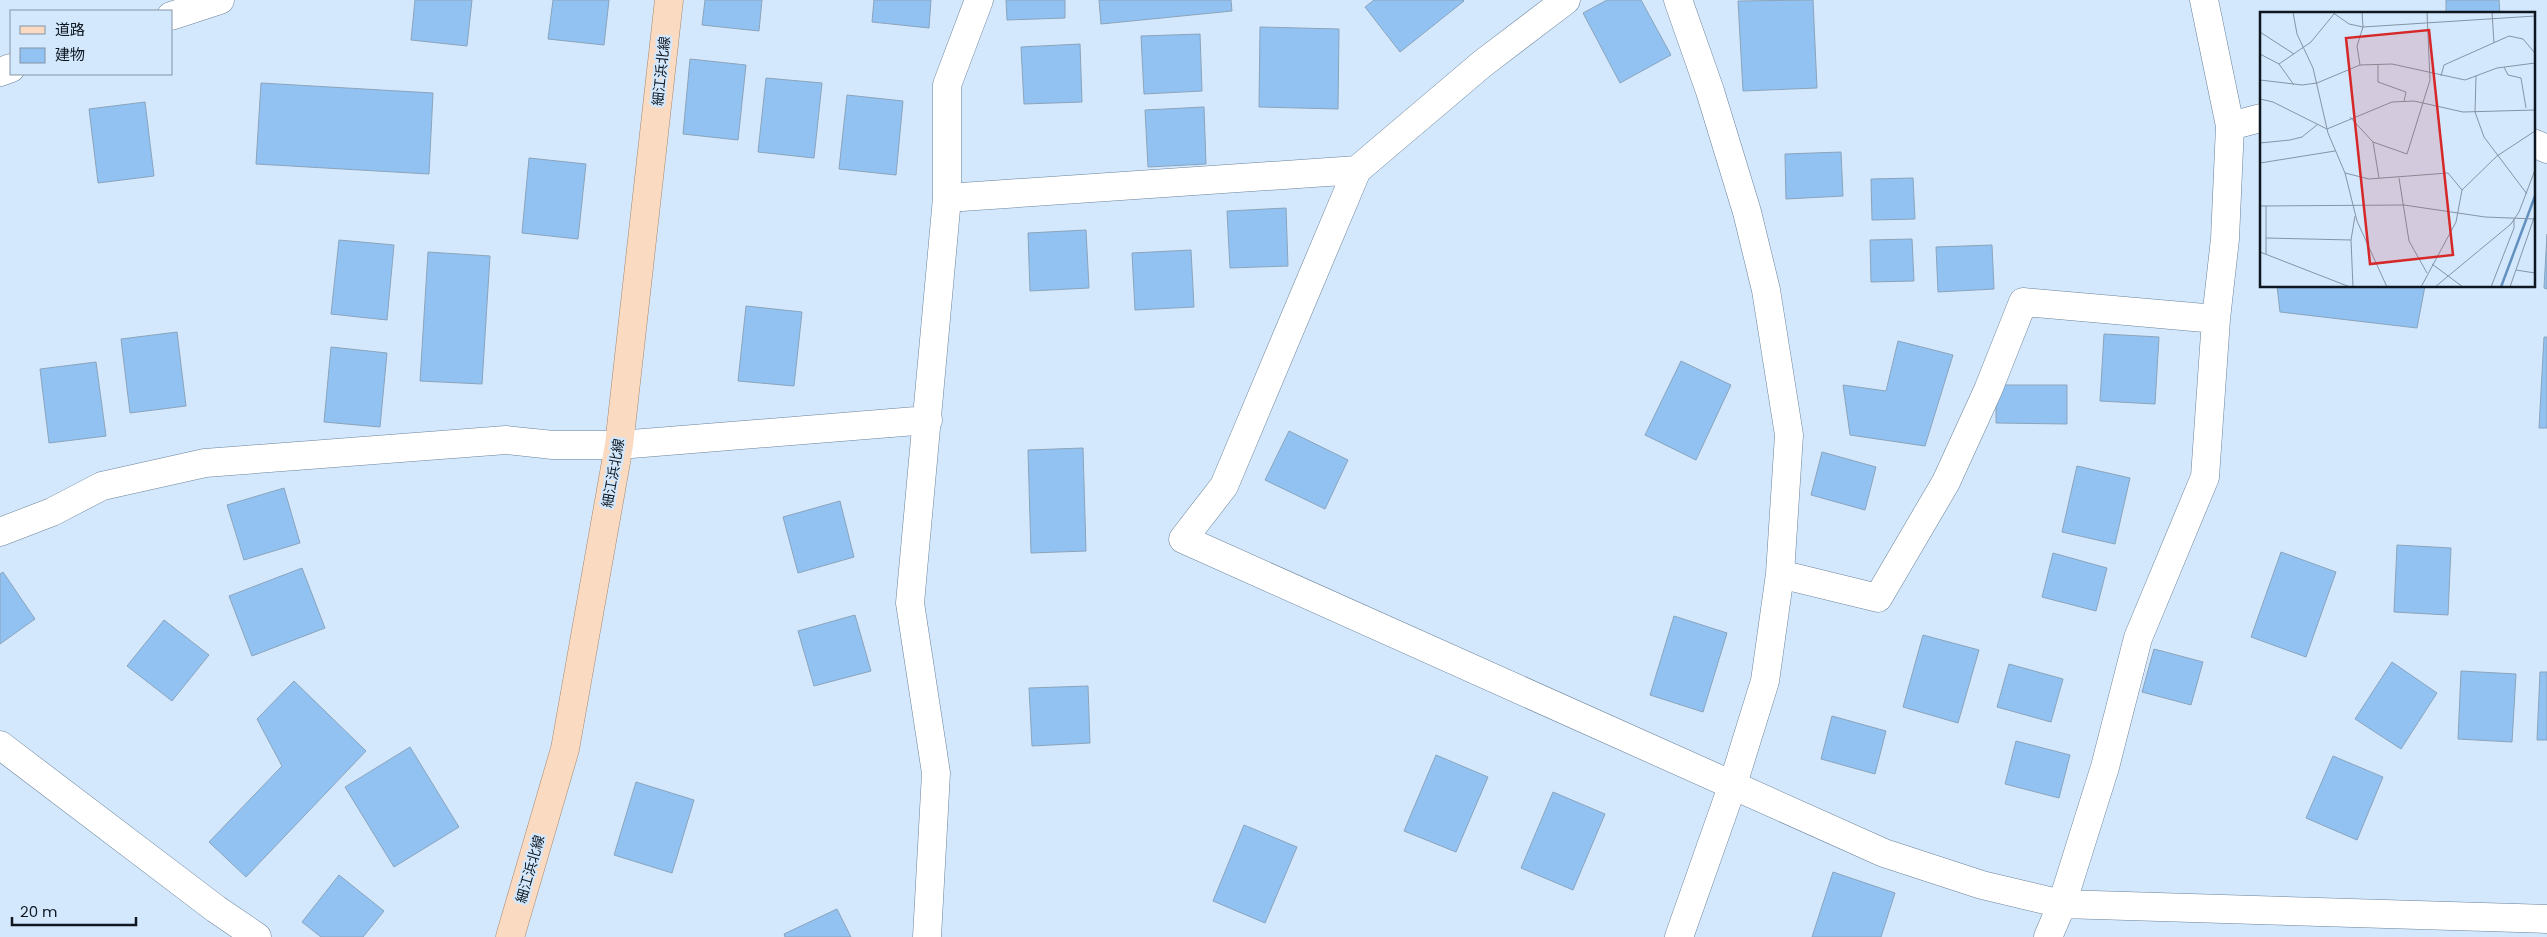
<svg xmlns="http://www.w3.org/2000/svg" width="2547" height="937" font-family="Poppins,'Noto Sans JP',sans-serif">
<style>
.building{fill:#91c2f2;stroke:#8ba4bc}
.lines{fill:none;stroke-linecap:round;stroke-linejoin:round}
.minor-casing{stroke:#6b8299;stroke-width:29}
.major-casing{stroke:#a5866d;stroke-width:29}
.minor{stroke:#fff;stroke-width:28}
.major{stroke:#fadac0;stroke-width:28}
.labels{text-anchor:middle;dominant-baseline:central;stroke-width:4.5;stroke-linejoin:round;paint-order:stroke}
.street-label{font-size:14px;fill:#0e1720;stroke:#d3e8fd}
.inset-river{fill:none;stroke:#6291bf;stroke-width:2.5}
.inset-road{fill:none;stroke:#8494a5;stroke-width:1}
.view{fill:#d62828;fill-opacity:0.15;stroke:#d62828;stroke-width:2.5}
.inset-edge{fill:none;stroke:#0e1720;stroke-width:2.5}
</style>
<rect width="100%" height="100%" fill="#d3e8fd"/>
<path class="building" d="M415,0h57l-5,46 -56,-6z
M553,0h56l-5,45 -56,-6z
M705,0h57l-3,31 -57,-6z
M874,0h57l-2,28 -57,-6z
M1006,0h59v18l-58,2z
M1099,0h132l1,11 -131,13z
M1374,0h89l1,1 -64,51 -35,-45z
M1607,0h34l30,55 -51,28 -37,-70z
M1813,0l4,88 -74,3 -5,-90z
M2446,0h53l1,14h-54z
M1260,27l79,2 -1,80 -79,-2z
M1200,34l2,57 -58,3 -3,-58z
M1080,44l2,58 -58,2 -3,-57z
M690,59l56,6 -8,75 -55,-6z
M766,78l56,5 -8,75 -56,-6z
M261,83l172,10 -4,81 -173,-10z
M847,95l56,6 -7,74 -57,-6z
M145,102l9,74 -56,7 -9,-74z
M1204,107l2,57 -58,3 -3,-57z
M1841,152l2,44 -57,3 -1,-45z
M529,158l57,6 -8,75 -56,-6z
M1913,178l2,41 -43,1 -1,-41z
M1286,208l2,58 -58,2 -3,-57z
M1086,230l3,58 -59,3 -2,-58z
M2547,234v55l-3,-1z
M1912,239l2,42 -43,1 -1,-42z
M339,240l55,5 -7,75 -56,-6z
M1992,245l2,44 -56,3 -2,-45z
M1191,250l3,57 -59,3 -3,-57z
M428,252l62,4 -8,128 -62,-3z
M2277,286h148l-8,42 -137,-16z
M746,306l56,6 -8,74 -56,-5z
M177,332l9,74 -56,7 -9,-74z
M2104,334l55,3 -4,67 -55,-3z
M2544,337h3v91h-8z
M1898,341l55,14 -28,91 -75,-11 -7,-50 43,6z
M331,347l56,6 -7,74 -56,-5z
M1681,361l50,24 -35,75 -51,-25z
M96,362l10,74 -57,7 -9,-74z
M1996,385h71v39l-71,-1z
M1289,431l59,29 -23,49 -60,-29z
M1083,448l3,103 -55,2 -3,-103z
M1822,452l54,15 -11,43 -54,-15z
M2077,466l53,12 -15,66 -53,-12z
M284,488l16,55 -56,17 -17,-55z
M840,501l14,56 -56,16 -15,-56z
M2397,545l54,3 -3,67 -54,-3z
M2281,552l55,20 -30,85 -55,-20z
M2053,553l54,15 -11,43 -54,-14z
M302,568l23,60 -73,28 -23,-60z
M3,572l32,47 -35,25v-70z
M855,615l16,56 -57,15 -16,-55z
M1674,616l53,17 -24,79 -53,-17z
M164,620l45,35 -37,46 -45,-35z
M1923,635l56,15 -21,73 -55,-16z
M2154,649l49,13 -12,43 -49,-13z
M2392,662l45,31 -36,56 -46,-30z
M2009,664l54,15 -12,43 -54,-15z
M2461,671l55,3 -4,68 -54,-3z
M2540,672h7v68h-10z
M294,681l72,70 -120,126 -37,-35 73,-76 -25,-47z
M1088,686l2,57 -58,3 -3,-58z
M1832,716l54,15 -11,43 -54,-15z
M2016,741l54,14 -11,43 -54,-14z
M410,747l49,80 -65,40 -49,-80z
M1436,755l52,22 -32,75 -52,-21z
M2333,756l50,21 -26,63 -51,-22z
M636,782l58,18 -22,73 -58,-18z
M1553,792l52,22 -32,76 -52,-22z
M1244,825l53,22 -32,76 -52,-22z
M1833,872l62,21 -14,44h-69z
M339,875l45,36 -21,26h-42l-19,-15z
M837,909l14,28h-66l-1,-3z"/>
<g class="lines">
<defs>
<path id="minor" d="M1566,0l-84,64 -125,106 -133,316 -41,53 701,314 98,32 80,19 485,15
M1678,0l32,91 37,121 19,78 23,145 -9,139 -15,107 -32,103 -54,153
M171,16l49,-16
M0,72l11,-4
M2230,126l31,-8
M2533,143l14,6
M947,198l410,-28
M0,532l52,-20 50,-26 103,-23 301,-23 47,5h66l309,-25
M1780,574l98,24 68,-116 42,-92 35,-88 193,17
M0,745l216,164 41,28
M927,937l9,-164 -26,-170 37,-405v-113l32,-85
M2048,937l14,-33 43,-137 33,-129 67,-161 11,-158 9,-80 5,-113 -26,-126"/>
<path id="major" d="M510,937l55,-188 54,-304 50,-445"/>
</defs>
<use href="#minor" class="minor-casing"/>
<use href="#major" class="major-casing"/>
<use href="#minor" class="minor"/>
<use href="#major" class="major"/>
</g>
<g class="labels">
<g class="street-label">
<text transform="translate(661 71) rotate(-84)">細江浜北線</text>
<text transform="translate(613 473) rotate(-80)">細江浜北線</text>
<text transform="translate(530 869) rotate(-74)">細江浜北線</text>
</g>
</g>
<g transform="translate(2260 12)">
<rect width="275" height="275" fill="#d3e8fd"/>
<path class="inset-river" d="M241,275l34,-91"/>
<path class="inset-road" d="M33,0l4,22 16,34 15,65 17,40 12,48 30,66M72,0l17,12 14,3 172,-11M232,0l2,31M0,20l34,22M0,42l19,10 15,21M19,52l32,-22 23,-28M100,53l-3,-19 6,-19 -1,-15M118,53v17l28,10 -2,9M244,55l4,8 13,3 5,30M181,64l3,-11 65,-29 14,3 12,14M216,64l-1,36 9,25 43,57M0,68l42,5 15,-2 43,-18 32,-1 73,16 32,-12 38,-5M0,87l13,3 54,27 65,-27 22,-1 49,11 72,-2M90,105l23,25 34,12 23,-74 -3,-68M113,130l6,36M0,131l30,-3 12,-3 16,-13M0,151l75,-12M85,161l24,6 79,-6 14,17 -6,32 -35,65M139,166l10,63 18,32M202,178l35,-34 38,-25M0,194l144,-1 81,12 50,2M6,194v48M6,226l85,2M0,240l90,35M172,252l31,23M256,258l19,3M93,275l-2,-47 4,-24M175,275l76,-63 8,-12 16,-42M231,275l23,-59v-9M250,275l25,-72"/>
<path class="view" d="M169,18l24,225 -83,9 -24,-226z"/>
<rect width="275" height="275" class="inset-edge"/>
</g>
<rect x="10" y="10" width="162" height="65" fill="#d3e8fd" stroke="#8494a5"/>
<rect x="20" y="26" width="25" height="8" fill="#fadac0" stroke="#8494a5"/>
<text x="55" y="35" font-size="15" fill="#0e1720">道路</text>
<rect x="20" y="48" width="25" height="15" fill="#91c2f2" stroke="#8494a5"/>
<text x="55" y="60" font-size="15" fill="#0e1720">建物</text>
<path d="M12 917v8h124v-8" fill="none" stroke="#0e1720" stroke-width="2.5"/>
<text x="20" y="917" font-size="15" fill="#0e1720" stroke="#d3e8fd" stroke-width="4" paint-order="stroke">20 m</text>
</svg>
